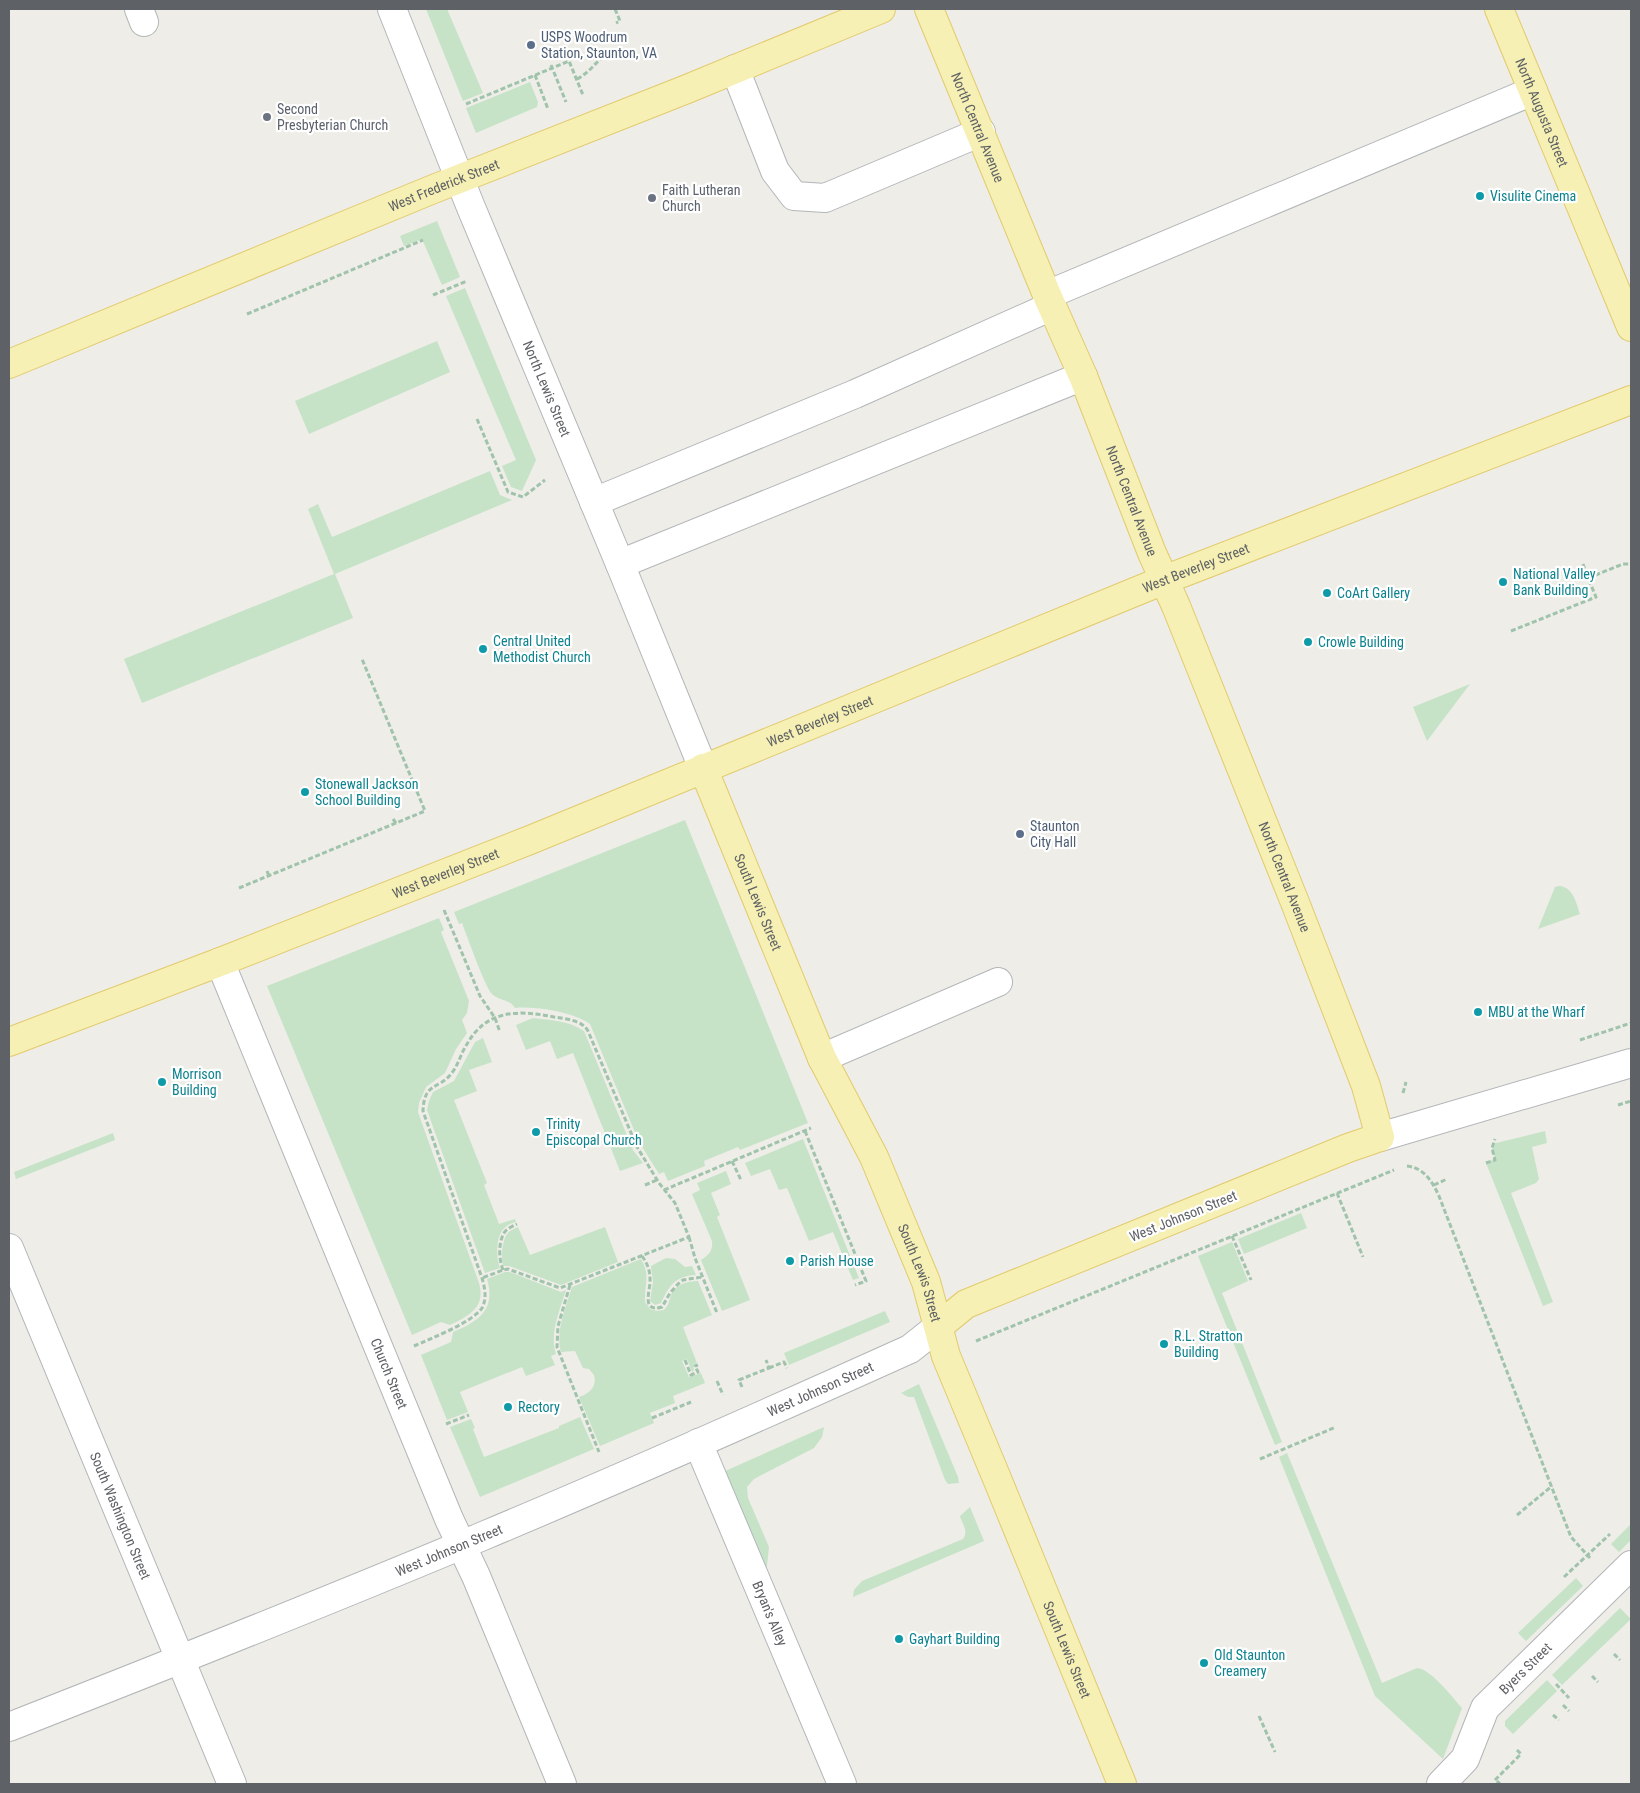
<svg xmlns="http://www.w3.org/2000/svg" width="1640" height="1793" font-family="'Roboto Condensed',sans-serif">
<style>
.green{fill:#c6e3c8}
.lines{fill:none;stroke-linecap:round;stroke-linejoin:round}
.minor-casing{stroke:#b3b6b9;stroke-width:30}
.major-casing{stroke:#e2ca6c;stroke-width:30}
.path{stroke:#a0c3ac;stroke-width:3;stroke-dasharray:5 2.5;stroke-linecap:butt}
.minor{stroke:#fff;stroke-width:28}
.major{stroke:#f6f0b4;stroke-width:28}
.service-dot{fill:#5c6f8a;stroke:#fff;stroke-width:2}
.worship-dot{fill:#6b7280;stroke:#fff;stroke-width:2}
.culture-dot{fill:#0f9aa8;stroke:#fff;stroke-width:2}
.labels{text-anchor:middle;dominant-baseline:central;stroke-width:4.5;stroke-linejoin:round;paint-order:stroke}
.service-label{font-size:14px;fill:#4e5e75;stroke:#fff;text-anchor:start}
.worship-label{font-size:14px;fill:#5b616d;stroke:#fff;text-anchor:start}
.street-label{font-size:14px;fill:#5e6165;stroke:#fff}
.culture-label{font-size:14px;fill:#0d838f;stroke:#fff;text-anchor:start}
</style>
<rect width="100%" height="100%" fill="#eeede7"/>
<path class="green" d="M426,9h21l36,84 -20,8z
M530,82l8,20 -1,5 -61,26 -10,-25z
M437,221l23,56 -18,8 -20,-46 -18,7 -4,-10z
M465,288l71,172 -14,31 -11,-4 -9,-21 14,-6 -70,-164z
M437,341l13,31 -141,62 -14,-33z
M490,471l10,24 12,5 -177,74 18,44 -211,85 -18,-44 210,-85 -26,-65 10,-5 14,33z
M1470,684l-43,57 -14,-34z
M685,820l123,303 -68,27 -2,-3 -34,14 1,5 -37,15 -4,-9 -5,2 -20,-32 -49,-118c-17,-12 -54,-18 -75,-16 -5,-9 -16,-7 -23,-14 -7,-7 -25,-58 -30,-71l-3,1 -5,-12z
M1559,886c14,1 17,16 21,28l-42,15 17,-42z
M439,918l5,12 -3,2 28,69 -2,12 -5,7 5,13 -11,16 -11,24 -19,14 -7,16 -1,9 61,171c7,24 -10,33 -29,42l-9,-3 -29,13 -145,-349z
M533,1018c17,2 37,3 51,13l49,119 10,13 -23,8 -47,-118 -16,6 -7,-18 -24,9 -10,-25z
M483,1038l9,24 -23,8 8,21 -23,9 33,83 -3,2 15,39 16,-5 1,3c-5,1 -11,4 -14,9 -6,8 -6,28 -2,37l-15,5 -58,-163 2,-9 4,-9 21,-11 21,-39z
M1545,1131l2,12 -15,4 7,32 -3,4 -25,10 42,109 -10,4 -57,-143 9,-4 -3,-9v-6z
M113,1133l2,7 -99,39 -2,-7z
M803,1139l56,139 -6,2 -20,-48 -24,9 -22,-53 -8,2 -9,-21 -19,7 -6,-13z
M726,1171l5,13 -20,9 9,22 -3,2 33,83 -28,11 -21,-51c8,-5 12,-9 11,-19l-20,-47 8,-4 -3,-7z
M1301,1213l6,15 -63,26 -6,-15z
M518,1227l12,28 75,-28 13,35 -57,23 -52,-19h-6c-2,-8 -1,-25 4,-32 3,-4 7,-5 11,-7z
M1232,1242l16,39 -26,12 60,149 -7,3 -77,-189z
M666,1258l9,1 10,8 7,-1 4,9c-21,1 -27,11 -35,28l-6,2 -5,-4 3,-19 -2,-16z
M641,1259c10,17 3,26 4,43l5,7 7,2 7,-1c5,-5 5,-9 7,-15 5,-11 16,-14 27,-14l14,34 -29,12 14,36 -4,2 1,5 -2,2 -5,-13 -5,2 7,16 12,-4 4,10 -32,13 2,7 -25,10 4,10 -54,23 -21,-49c11,-4 18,-10 15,-22l-5,-6 -6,-1 -8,-17 -14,1c-6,-21 5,-45 11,-65z
M505,1272h5l51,20 5,-2c-6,20 -17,43 -10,64l-5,2 4,9 -29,11 -4,-9 -62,25 8,20 -21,8 -26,-65 30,-13 2,-10c26,-11 43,-22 34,-53z
M885,1311l5,11 -101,43 -5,-12z
M919,1384l39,93 1,6 -11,1 -3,-4 -31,-83h-6l-7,-4z
M580,1417l14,32 -114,48 -30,-70 21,-8 4,9 -2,1 11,28 75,-29v-2z
M824,1427l-2,10 -8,11 -60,31 -7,8 1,11 21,49 -3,28 -43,-103z
M1287,1453l95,230 35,-15c14,1 35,29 45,40l-19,51 -68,-63 -96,-239z
M970,1507l14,34 -131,56 1,-7 8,-9 101,-42c6,-8 -1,-15 -3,-23z
M1631,1524v16l-12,12 -8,-8z
M1576,1578l7,8 -57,55 -8,-8z
M1620,1608l11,11 -69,66 -10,-10z
M1547,1680l10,11 -44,43 -8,-8v-5z"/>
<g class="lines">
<defs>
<g id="minor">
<path d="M139,9l5,13"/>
<path id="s1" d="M392,9l78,196 150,359 83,204"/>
<path d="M735,69l40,102 19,25 31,2 156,-66"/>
<path d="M1047,295l486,-204"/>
<path d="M594,502l261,-108 197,-88"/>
<path d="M620,564l463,-188"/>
<path id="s2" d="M220,962l229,557 27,57 86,208"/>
<path d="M822,1058l176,-76"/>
<path d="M1380,1137l251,-74"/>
<path id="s3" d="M9,1248l223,536"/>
<path id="s4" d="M698,1443l144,341"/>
<path id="s5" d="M9,1727c158,-62 317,-125 474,-191 143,-60 285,-123 427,-187l29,-23"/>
<path id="s6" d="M1441,1784l24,-25 20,-51 146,-143"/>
</g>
<g id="major">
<path id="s7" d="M929,9l118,286 36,81 69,177 24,53 120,299 70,181 14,51 -32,11 -382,156 -27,22"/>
<path id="s8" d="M1499,9l132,318"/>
<path id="s9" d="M9,364l422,-174 256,-101 194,-80"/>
<path id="s10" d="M703,768l119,290 52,99 52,125 20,74 52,125 124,303"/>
<path id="s11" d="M9,1042l211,-80 310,-122 634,-260 467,-180"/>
</g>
</defs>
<use href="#minor" class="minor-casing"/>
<use href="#major" class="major-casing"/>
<path class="path" d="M615,9l5,12 -4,2
M551,65l15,37
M535,75l13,34
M577,79c20,-10 23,-31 50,-29
M466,104l103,-43 14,34
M433,295l34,-14
M247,314l176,-74
M477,419l31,73 15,5 22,-17
M1583,564l5,14
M1511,631l85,-34 -8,-19 35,-14h8
M393,819l3,4
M267,871l2,5
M239,888l186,-77 -63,-152
M444,910l36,86 15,22 5,14
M1580,1040l51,-17
M1403,1093l3,-11
M1618,1105l13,-4
M805,1131l61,150 -11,4
M732,1161l9,19
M1486,1163l9,-3 -3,-12 3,-9
M1407,1166c17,2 25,15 32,30l132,341 19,21
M645,1185l12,-5
M1434,1185l13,-6
M664,1190l147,-62
M1337,1193l26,64
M1232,1236l19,44
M689,1237l6,21 22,55
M642,1256c5,7 8,14 8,23 1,11 -10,34 12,28l8,-14 8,-9 5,-4 19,-3
M503,1270c-4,-10 -5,-27 1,-37 2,-4 9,-7 13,-9
M570,1285l-12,41 -1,21 42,105
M976,1341l418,-171
M414,1346c16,-7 59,-24 68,-38 5,-9 3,-20 0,-30l-59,-167c1,-29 15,-21 28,-37 7,-8 10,-21 16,-30 20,-35 52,-34 87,-27 12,2 28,3 34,14l49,116 22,36 16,20 14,34 -129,51 -52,-19 -5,1 -21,8
M685,1360l6,15 7,-3 -3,-6 3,-1
M769,1368l15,-6 3,6
M717,1381l6,14
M742,1387l-3,-7 30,-12 -3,-8
M652,1418l39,-16
M446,1424l23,-9
M1260,1459l76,-32
M1517,1515l35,-29
M1564,1577l46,-43
M1614,1654l6,6
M1592,1676l6,6
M1556,1684l13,14
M1563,1705l6,6
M1553,1715l6,5
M1259,1716l16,36
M1495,1780l26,-26 -4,-4
M1497,1781l3,3"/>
<use href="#minor" class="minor"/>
<use href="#major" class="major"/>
</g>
<g class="service-dot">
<circle cx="531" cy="45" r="5"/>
<circle cx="1020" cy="834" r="5"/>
</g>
<g class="worship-dot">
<circle cx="267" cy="117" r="5"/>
<circle cx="652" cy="198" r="5"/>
</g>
<g class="culture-dot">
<circle cx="1480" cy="196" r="5"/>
<circle cx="1503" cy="582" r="5"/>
<circle cx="1327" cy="593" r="5"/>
<circle cx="1308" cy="642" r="5"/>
<circle cx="483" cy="649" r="5"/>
<circle cx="305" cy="792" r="5"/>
<circle cx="1478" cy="1012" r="5"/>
<circle cx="162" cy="1082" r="5"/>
<circle cx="536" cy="1132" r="5"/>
<circle cx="790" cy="1261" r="5"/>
<circle cx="1164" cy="1344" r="5"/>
<circle cx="508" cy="1407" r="5"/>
<circle cx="899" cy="1639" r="5"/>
<circle cx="1204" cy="1663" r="5"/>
</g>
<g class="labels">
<g class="service-label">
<text x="541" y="37">USPS Woodrum<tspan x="541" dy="16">Station, Staunton, VA</tspan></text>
<text x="1030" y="826">Staunton<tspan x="1030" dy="16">City Hall</tspan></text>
</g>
<g class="worship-label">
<text x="277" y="109">Second<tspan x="277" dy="16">Presbyterian Church</tspan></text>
<text x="662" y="190">Faith Lutheran<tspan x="662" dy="16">Church</tspan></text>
</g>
<g class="street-label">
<text stroke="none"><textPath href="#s8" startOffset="112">North Augusta Street</textPath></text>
<text stroke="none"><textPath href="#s7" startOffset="128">North Central Avenue</textPath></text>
<text stroke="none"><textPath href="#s9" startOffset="470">West Frederick Street</textPath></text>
<text stroke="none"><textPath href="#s1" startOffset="410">North Lewis Street</textPath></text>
<text stroke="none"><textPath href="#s7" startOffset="532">North Central Avenue</textPath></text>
<text stroke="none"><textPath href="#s11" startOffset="1278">West Beverley Street</textPath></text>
<text stroke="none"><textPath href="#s11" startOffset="872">West Beverley Street</textPath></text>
<text stroke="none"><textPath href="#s11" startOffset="468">West Beverley Street</textPath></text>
<text stroke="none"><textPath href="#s7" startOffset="938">North Central Avenue</textPath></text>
<text stroke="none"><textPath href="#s10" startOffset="145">South Lewis Street</textPath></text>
<text transform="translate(1183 1216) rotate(-22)">West Johnson Street</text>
<text stroke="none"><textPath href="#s10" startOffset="550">South Lewis Street</textPath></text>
<text stroke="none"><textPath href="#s2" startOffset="445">Church Street</textPath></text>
<text stroke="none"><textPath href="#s5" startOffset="879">West Johnson Street</textPath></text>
<text stroke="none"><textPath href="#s3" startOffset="290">South Washington Street</textPath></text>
<text stroke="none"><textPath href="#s5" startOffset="474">West Johnson Street</textPath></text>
<text stroke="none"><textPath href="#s4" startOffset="185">Bryan's Alley</textPath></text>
<text stroke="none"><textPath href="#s10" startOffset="955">South Lewis Street</textPath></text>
<text stroke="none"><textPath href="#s6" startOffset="146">Byers Street</textPath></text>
</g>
<g class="culture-label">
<text x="1490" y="196">Visulite Cinema</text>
<text x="1513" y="574">National Valley<tspan x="1513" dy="16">Bank Building</tspan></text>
<text x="1337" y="593">CoArt Gallery</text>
<text x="493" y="641">Central United<tspan x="493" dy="16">Methodist Church</tspan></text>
<text x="1318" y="642">Crowle Building</text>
<text x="315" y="784">Stonewall Jackson<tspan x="315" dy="16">School Building</tspan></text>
<text x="1488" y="1012">MBU at the Wharf</text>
<text x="172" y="1074">Morrison<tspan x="172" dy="16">Building</tspan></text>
<text x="546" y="1124">Trinity<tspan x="546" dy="16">Episcopal Church</tspan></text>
<text x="800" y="1261">Parish House</text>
<text x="1174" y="1336">R.L. Stratton<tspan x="1174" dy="16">Building</tspan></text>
<text x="518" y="1407">Rectory</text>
<text x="909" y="1639">Gayhart Building</text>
<text x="1214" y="1655">Old Staunton<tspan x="1214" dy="16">Creamery</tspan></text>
</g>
</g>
<rect width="1640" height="1793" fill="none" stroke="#5e6165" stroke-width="20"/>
</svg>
